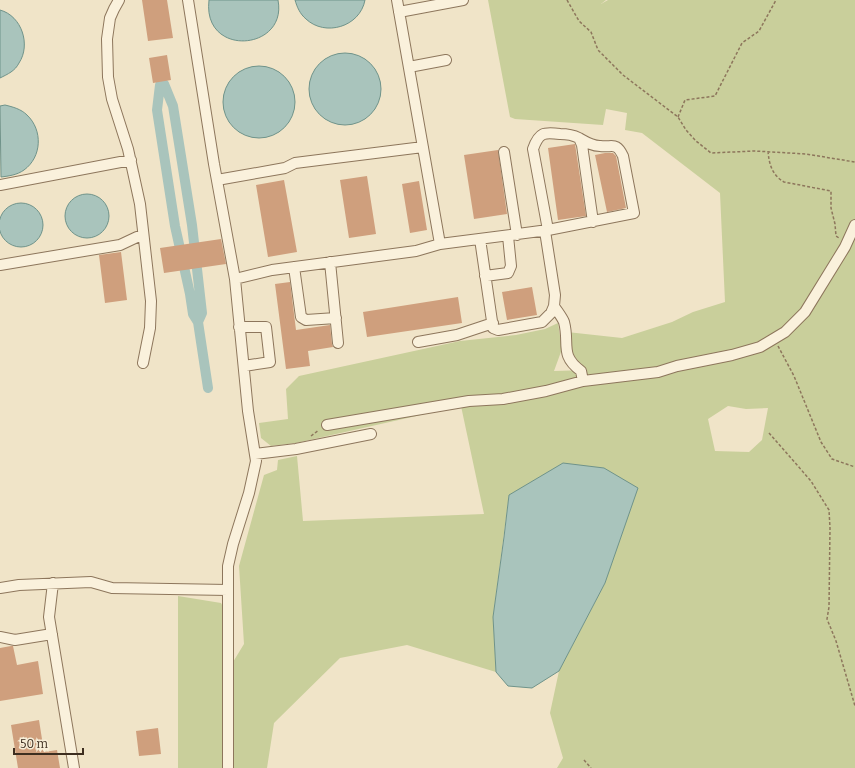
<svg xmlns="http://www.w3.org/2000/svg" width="855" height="768" font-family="Bitter,serif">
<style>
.green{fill:#c9cf9b;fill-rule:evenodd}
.water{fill:#a9c4bc;stroke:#6f938a}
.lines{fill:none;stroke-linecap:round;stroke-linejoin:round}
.canal{stroke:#a9c4bc;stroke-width:10}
.building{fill:#cf9f7d}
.minor-casing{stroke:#8d765c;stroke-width:12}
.path{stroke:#8d765c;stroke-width:1.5;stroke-dasharray:3 2;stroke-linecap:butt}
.minor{stroke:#faf1dc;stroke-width:10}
</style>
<rect width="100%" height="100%" fill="#f0e4c8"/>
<path class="green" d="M488,0h118l-5,4 7,-4h247v768h-298l6,-10 -13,-45 9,-42 46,-88 -96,-88 -16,122 3,55 -89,-27 -67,13 -66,65 -7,45h-36l2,-106 11,-18 -5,-78 25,-91 13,-5 1,-10 19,-4 6,65 181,-7 -23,-108 -165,37 -25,3 -10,-8 -2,-15 29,-4 -2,-30 13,-13 161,-35 56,-6 29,-6 13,-6 4,26 -8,22 33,-1 -16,-17 -4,-21 55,6 50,-16 21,-10 32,-10 -5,-109 -78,-60 -17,-3 2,-17 -21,-4 -3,16 -88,-6 -5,-2zM728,406l18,3 22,-1 -6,32 -13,12 -34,-1 -7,-32z
M178,596l43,7 5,9 -4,156h-44z"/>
<path class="water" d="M209,0h69c10,51 -76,58 -69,0z
M295,0h70c-5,27 -40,37 -59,19 -6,-5 -9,-12 -11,-19z
M0,10c22,6 31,35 19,53 -4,8 -11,11 -19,15z
M309 89a36 36 0 1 1 72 0a36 36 0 1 1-72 0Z
M223 102a36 36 0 1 1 72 0a36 36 0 1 1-72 0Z
M5,105c8,2 16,4 22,10 16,15 15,42 -3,55 -7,5 -15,6 -23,7l-1,-71z
M65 216a22 22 0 1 1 44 0a22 22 0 1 1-44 0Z
M-1 225a22 22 0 1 1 44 0a22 22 0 1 1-44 0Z
M563,463l41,5 34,20 -33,95 -46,88 -27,17 -24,-2 -12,-14 -3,-55 11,-80 5,-42z"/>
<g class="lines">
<path class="canal" d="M164,84l9,22 19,119 10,88 -4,9
M160,85l-3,25 18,116 15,68 3,20 5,8 10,66"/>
</g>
<path class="building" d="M142,0h25l6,38 -25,3z
M167,55l4,25 -18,3 -4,-25z
M575,144l11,72 -28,4 -10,-72z
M498,150l9,64 -33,5 -10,-64z
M605,153h8l3,3 10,52 -19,4 -12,-57z
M367,176l9,58 -27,4 -9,-58z
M284,180l13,72 -29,5 -12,-72z
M419,181l8,49 -17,3 -8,-49z
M221,239l5,25 -62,9 -4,-25z
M121,252l6,48 -22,3 -6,-48z
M290,282l6,48 34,-5 2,19 1,3 -25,4 2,15 -24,3 -11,-85z
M532,287l5,28 -30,5 -5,-28z
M458,297l4,26 -95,14 -4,-25z
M11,646h2l4,19 21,-4 5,33 -43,7v-53z
M39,720l5,32 13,-2 3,18h-42l-7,-43z
M158,728l3,26 -22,2 -3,-25z"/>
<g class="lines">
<defs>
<path id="minor" d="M119,0l-5,9 -4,9 -3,21 1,38 4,22 16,50 12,55 11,97 -1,27 -7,35
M188,0l26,164 21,115 13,132 8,50 -7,32 -16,51 -5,22v202
M397,0l43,244
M399,12l64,-12
M409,67l37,-7
M504,152l13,83
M217,180l68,-12 10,-5 128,-16
M0,185l131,-25
M548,230l-15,-81c6,-17 11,-17 27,-15 7,0 13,1 19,4l3,7 11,77
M480,239l13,89 5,2 44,-8 9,-9 3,-7 1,-11 -10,-64
M330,262l8,81
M0,265l120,-20 17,-8 6,-1
M294,267l7,50 5,3 30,-2
M485,276l23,-3 3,-7 -3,-30
M235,279l37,-9 144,-19 24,-7 108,-14 86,-17 -11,-57c-7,-15 -11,-8 -23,-10 -8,0 -14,-4 -21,-8
M554,306c3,5 8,11 10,16 6,22 -5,33 17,49l2,10
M239,327h27l4,35 -26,4
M418,342l39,-7 36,-12
M327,425l142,-24 34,-2 43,-8 37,-10 75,-9 19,-6 55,-11 28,-8 25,-15 20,-20 40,-65 10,-22
M255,454l41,-5 75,-15
M53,583l-4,34 25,151
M0,588l19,-3 72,-3 21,6 116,2
M0,637l15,3 37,-6"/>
</defs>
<use href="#minor" class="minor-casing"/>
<path class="path" d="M567,0l12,21 12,11 7,18 25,25 55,42 8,13 10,11 15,12 44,-2 51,3 49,8
M678,117l7,-17 30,-4 27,-53 17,-12 17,-31
M768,151c1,13 4,24 16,31l47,9v17l4,16 1,12 3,2
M778,346l16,30 27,66 11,17 23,8
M769,433l42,48 18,29 1,18 -1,79 -2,12 9,22 19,65
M311,436l8,-6
M584,760l7,8"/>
<use href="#minor" class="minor"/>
</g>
<path d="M14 748v6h69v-6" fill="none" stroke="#3d2e20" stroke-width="2"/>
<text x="20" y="748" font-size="12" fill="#3d2e20" stroke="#f7eed8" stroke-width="3" paint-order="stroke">50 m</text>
</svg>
